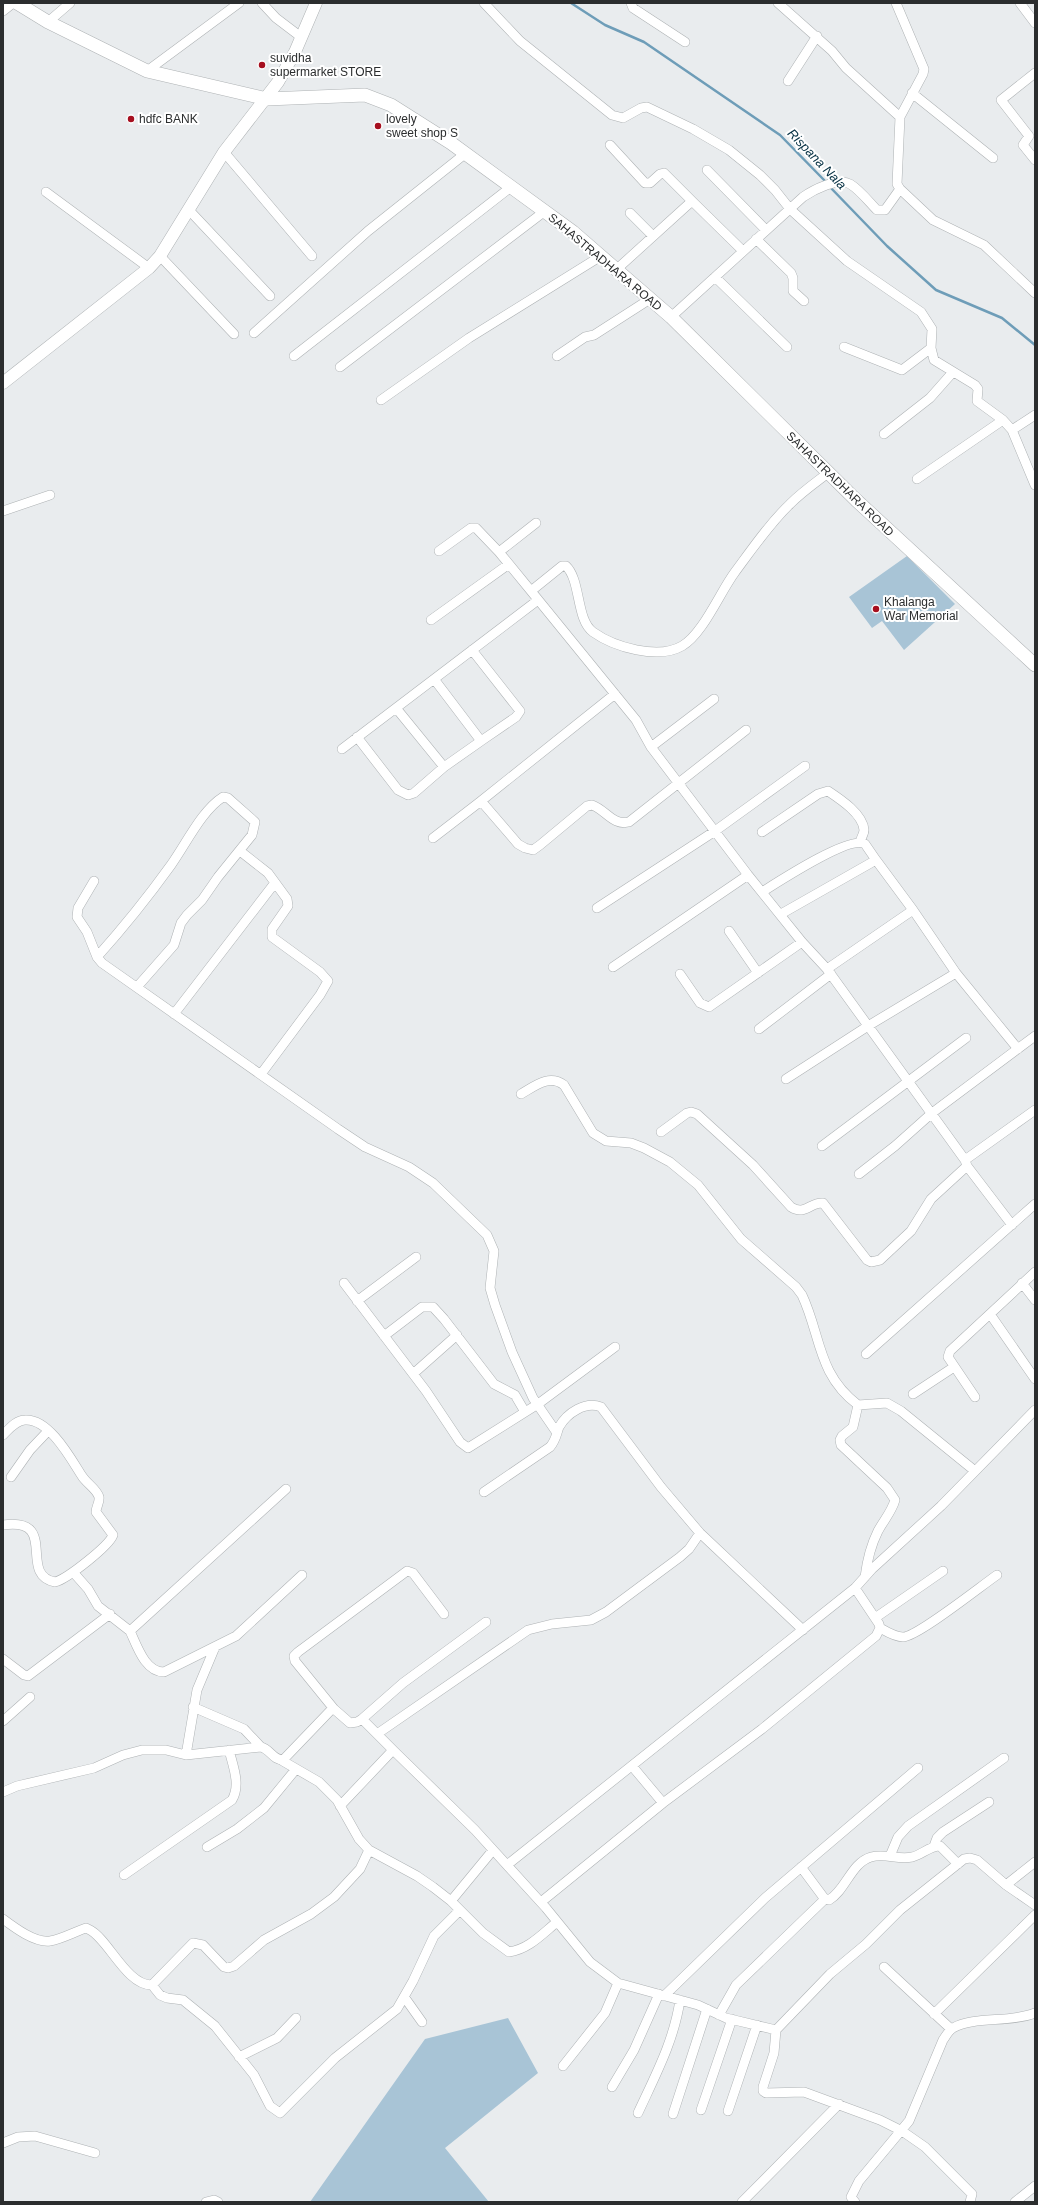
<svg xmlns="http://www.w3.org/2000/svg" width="1038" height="2205" font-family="Arial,sans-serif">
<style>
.green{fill:#a8c4d6}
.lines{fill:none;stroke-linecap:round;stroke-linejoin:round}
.stream{stroke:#6e9db8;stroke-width:2.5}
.minor-casing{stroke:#aeb2b4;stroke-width:10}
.tertiary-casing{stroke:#aeb2b4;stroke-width:13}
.secondary-casing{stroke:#aeb2b4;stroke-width:14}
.minor{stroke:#fff;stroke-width:9}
.tertiary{stroke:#fff;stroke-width:12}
.secondary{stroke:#fff;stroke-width:13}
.poi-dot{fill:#a60f1f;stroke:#fff;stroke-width:1.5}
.labels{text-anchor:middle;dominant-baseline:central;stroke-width:4;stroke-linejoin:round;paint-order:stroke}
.poi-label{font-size:12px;fill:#2b2d2e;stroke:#fff;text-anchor:start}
.street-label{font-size:12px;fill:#2b2d2e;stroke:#fff}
.water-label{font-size:13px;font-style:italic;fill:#042f42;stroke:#fff}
</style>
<rect width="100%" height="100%" fill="#e9ecee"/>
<path class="green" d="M907,556l48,48 -51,46 -22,-29 -10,7 -23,-31z
M508,2018l30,55 -93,75 44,54h-179l115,-163z"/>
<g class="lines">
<path class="stream" d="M571,3l34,22 39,17 136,93 46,47
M829,186l58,60 49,44 66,28 33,27"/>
<defs>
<path id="minor" d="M262,3l14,15 25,19
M484,3l36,38 92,74 11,3 18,-10 6,-1 46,22 36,21 31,25 15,15 15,19 57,52 74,51 11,17 -1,19 3,12 41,25 3,4 -1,12 26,19
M631,3l2,5 52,34
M778,3l54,48 14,17 54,49
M896,3l28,66 -1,5 -23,43 -3,67 3,5 33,31 51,25 51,48
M1020,3l15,20
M3,11l10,-8
M48,22l22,-19
M147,71l92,-68
M1035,73l-34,27 28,36 -6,9 12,15
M788,81l29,-45
M912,93l81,65
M610,145l35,38h5l10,-9 4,-1 28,28
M224,152l88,104
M707,170l59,60
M46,192l103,76
M188,209l82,87
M630,213l23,23
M756,239l35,34 2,5v13l11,10
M160,256l74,78
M617,269l75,-68 51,50
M715,277l72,70
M671,317l132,-120c10,-7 35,-20 47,-13 10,6 19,18 27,26h8l15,-21
M254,333l114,-102 98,-78
M844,347l58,23 29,-22
M294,356l217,-169
M557,356l28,-19 9,-2 56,-36
M340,367l205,-156
M381,400l88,-62 132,-82
M1012,430l23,-15
M884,434l46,-36 23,-26
M828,473c-13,10 -26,19 -38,31 -20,19 -38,45 -55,68 -15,20 -32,62 -53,74 -24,14 -68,1 -89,-14 -17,-12 -12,-52 -27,-66h-4l-31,25 105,129 15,27 97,128 54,67 25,27 138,191
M917,479l86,-59 9,10 23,55
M3,511l47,-16
M439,551l32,-23h5l23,24 32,39
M499,552l37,-29
M431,620l78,-56
M472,650l48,61 -4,6 -35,24
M615,694l-134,107 37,43 7,4 8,2 7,-5 47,-39 5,-1c14,5 21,21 37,17l117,-92
M396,708l48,59
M357,737l41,53 10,5 6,-2 30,-26 37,-26 -47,-62
M651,747l63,-48
M342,749l196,-149
M762,832l56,-38 10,-3c12,8 35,23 36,39 0,4 -3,8 -4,12
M433,838l48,-37
M240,851l28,22 19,26 1,7 -16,23v8l48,35 8,9 -8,14 -59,79
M94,881l-16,27 -1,9 10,15 10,25 5,6 236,166 27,18 44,20 24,16 54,52 7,16 -4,37 5,17 17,47 21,46 24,35
M762,892c16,-10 88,-57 103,-48l11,16 -95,54
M597,908l118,-77 90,-65
M729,931l29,42
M97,957c26,-29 51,-60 74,-92 15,-21 31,-55 52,-68l5,1 27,24 -3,13 -34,42 -16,23 -15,15 -6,8 -7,22 -37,42
M613,967l135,-92
M827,969l86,-59 -37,-50
M956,973l62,76
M680,974l20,29 9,4 93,-65
M174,1014l100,-130
M759,1029l72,-55
M786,1079l82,-53 88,-53 -43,-63
M521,1094c14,-8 28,-20 43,-9l29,48 13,8 25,2 13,5 26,14 28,23 43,54 55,48 6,8c19,40 15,79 56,110l29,-2 14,8 74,60
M661,1132l26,-19 4,-1 6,2 56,51 38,42c14,9 19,-5 32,-4l44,57 4,2 9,-2 31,-29 20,-32 36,-33 -2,-6 70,-50
M822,1146l144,-108
M967,1166l45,59
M859,1174l36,-28 37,-33 103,-77
M344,1283l82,108 34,51 8,6 70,-44 77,-57
M1022,1283l13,17
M357,1301l59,-44
M990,1314l45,65
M384,1336l38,-29h11l11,12 50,65 21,11 10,17
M866,1354l169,-150
M413,1374l44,-39
M913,1394l41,-27
M975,1397l-27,-40 2,-6 85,-79
M858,1405l-5,22 -11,9 -2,4 1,5 46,43 8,12c-3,11 -11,20 -17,31 -7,14 -11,30 -13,46
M3,1435c6,-6 13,-15 22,-15 24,-2 46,39 57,56 4,7 15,13 17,21 1,5 -3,10 -3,15l17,23c-4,11 -46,44 -58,47 -38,-7 5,-65 -52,-57
M11,1477l19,-27 18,-19
M484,1492l66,-45c6,-7 6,-12 9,-20 8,-14 26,-26 42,-20l60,80 39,46 103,97
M73,1572l15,17 10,17 32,25 156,-142
M875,1618l68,-47
M880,1628c7,4 15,9 23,9 14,0 78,-51 94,-62
M130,1631c7,15 15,41 34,41l72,-36 66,-61
M3,1659l21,16 4,1 82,-62
M193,1707l51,22 17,18
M334,1709l-39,-48 -1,-5 4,-4 109,-81 6,2 31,41
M362,1719l41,-36 83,-61
M3,1721l27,-24
M377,1734l151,-104 24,-6 39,-4 15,-8 74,-55 9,-8 11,-16
M186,1755l11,-65 18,-43
M281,1760l38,22 18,18 22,39 10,11 48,26 16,11 18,14 32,32 26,19c20,-3 33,-18 48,-30
M632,1766l31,37
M3,1792l14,-6 77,-18 29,-13 19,-5h24l20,5 75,-8c9,2 12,13 22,13l48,-50 3,-1 16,14 7,-1 5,-3 31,31
M340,1806l53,-56 82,80 71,78 44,54 28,21 80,22 28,13 50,12
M934,1846l3,-8 6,-6 46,-30
M207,1847l30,-18 27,-21 32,-39
M890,1856l8,-19 10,-11 96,-68
M507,1865l348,-277 17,-19 69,-63 94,-96
M801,1867l23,31 5,2c17,-10 22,-37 42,-43 14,-4 27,3 41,0 10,-2 17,-11 28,-11l18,18
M124,1875l108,-75c9,-15 1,-34 -3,-50
M1006,1885l29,-23
M451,1901l42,-51
M541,1902l122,-99 99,-74 114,-93 4,-8 -1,-4 -24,-36
M3,1919c12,9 32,24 47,22 12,-2 24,-9 36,-13l4,2c18,9 37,56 62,55l41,-42 10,2 21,22 4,1 6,-2 30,-26 47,-26 23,-17 26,-28 9,-19
M884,1967l67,62
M152,1985l8,10 7,3 16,2 32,26 39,49 16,31 10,7 55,-55 62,-49 16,-28 21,-45 26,-26
M664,1996l101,-98 153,-130
M405,1998l17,24
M934,2014l101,-99
M719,2015l17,-30 89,-86
M239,2057l38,-19 19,-20
M563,2066l42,-53 13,-30
M612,2087l22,-37 25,-56
M701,2110l31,-91
M728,2111l29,-86
M638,2113c17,-37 36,-72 42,-113
M673,2114l34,-105
M3,2143l15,-6 17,-1 60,17
M206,2202l8,-2 4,2
M742,2202l97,-98
M855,2202l-4,-5 8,-16 50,-60 34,-81c3,-4 5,-9 10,-12 21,-12 57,-5 82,-15
M970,2202l2,-8 -47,-47 -23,-16 -22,-11 -76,-28 -38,1 -3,-2v-4l11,-34 2,-23 54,-56 36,-30 34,-34 64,-51 6,-1 7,2 29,25 29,20
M1015,2202l20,-16"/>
<path id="tertiary" d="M3,383l146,-115 11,-12 64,-104 54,-70 17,-30 21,-49"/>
<path id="secondary" d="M17,3l31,19 99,49 120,28 98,-4 26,10 60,38 122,89 98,85 185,183 179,165"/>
</defs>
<use href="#minor" class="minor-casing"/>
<use href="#tertiary" class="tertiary-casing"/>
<use href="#secondary" class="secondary-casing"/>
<use href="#minor" class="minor"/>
<use href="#tertiary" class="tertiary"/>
<use href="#secondary" class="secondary"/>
</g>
<g class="poi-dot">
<circle cx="262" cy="65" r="4"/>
<circle cx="131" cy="119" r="4"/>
<circle cx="378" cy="126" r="4"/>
<circle cx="876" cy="609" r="4"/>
</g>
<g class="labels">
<g class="poi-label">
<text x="270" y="58">suvidha<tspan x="270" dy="14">supermarket STORE</tspan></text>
<text x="139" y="119">hdfc BANK</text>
<text x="386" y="119">lovely<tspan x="386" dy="14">sweet shop S</tspan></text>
<text x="884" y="602">Khalanga<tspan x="884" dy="14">War Memorial</tspan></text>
</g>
<g class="street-label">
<text transform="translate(605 262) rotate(40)">SAHASTRADHARA ROAD</text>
<text transform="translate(840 484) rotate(44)">SAHASTRADHARA ROAD</text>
</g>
<g class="water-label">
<text transform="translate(817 159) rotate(46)">Rispana Nala</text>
</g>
</g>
<rect width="1038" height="2205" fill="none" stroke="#2b2d2e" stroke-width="8"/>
</svg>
